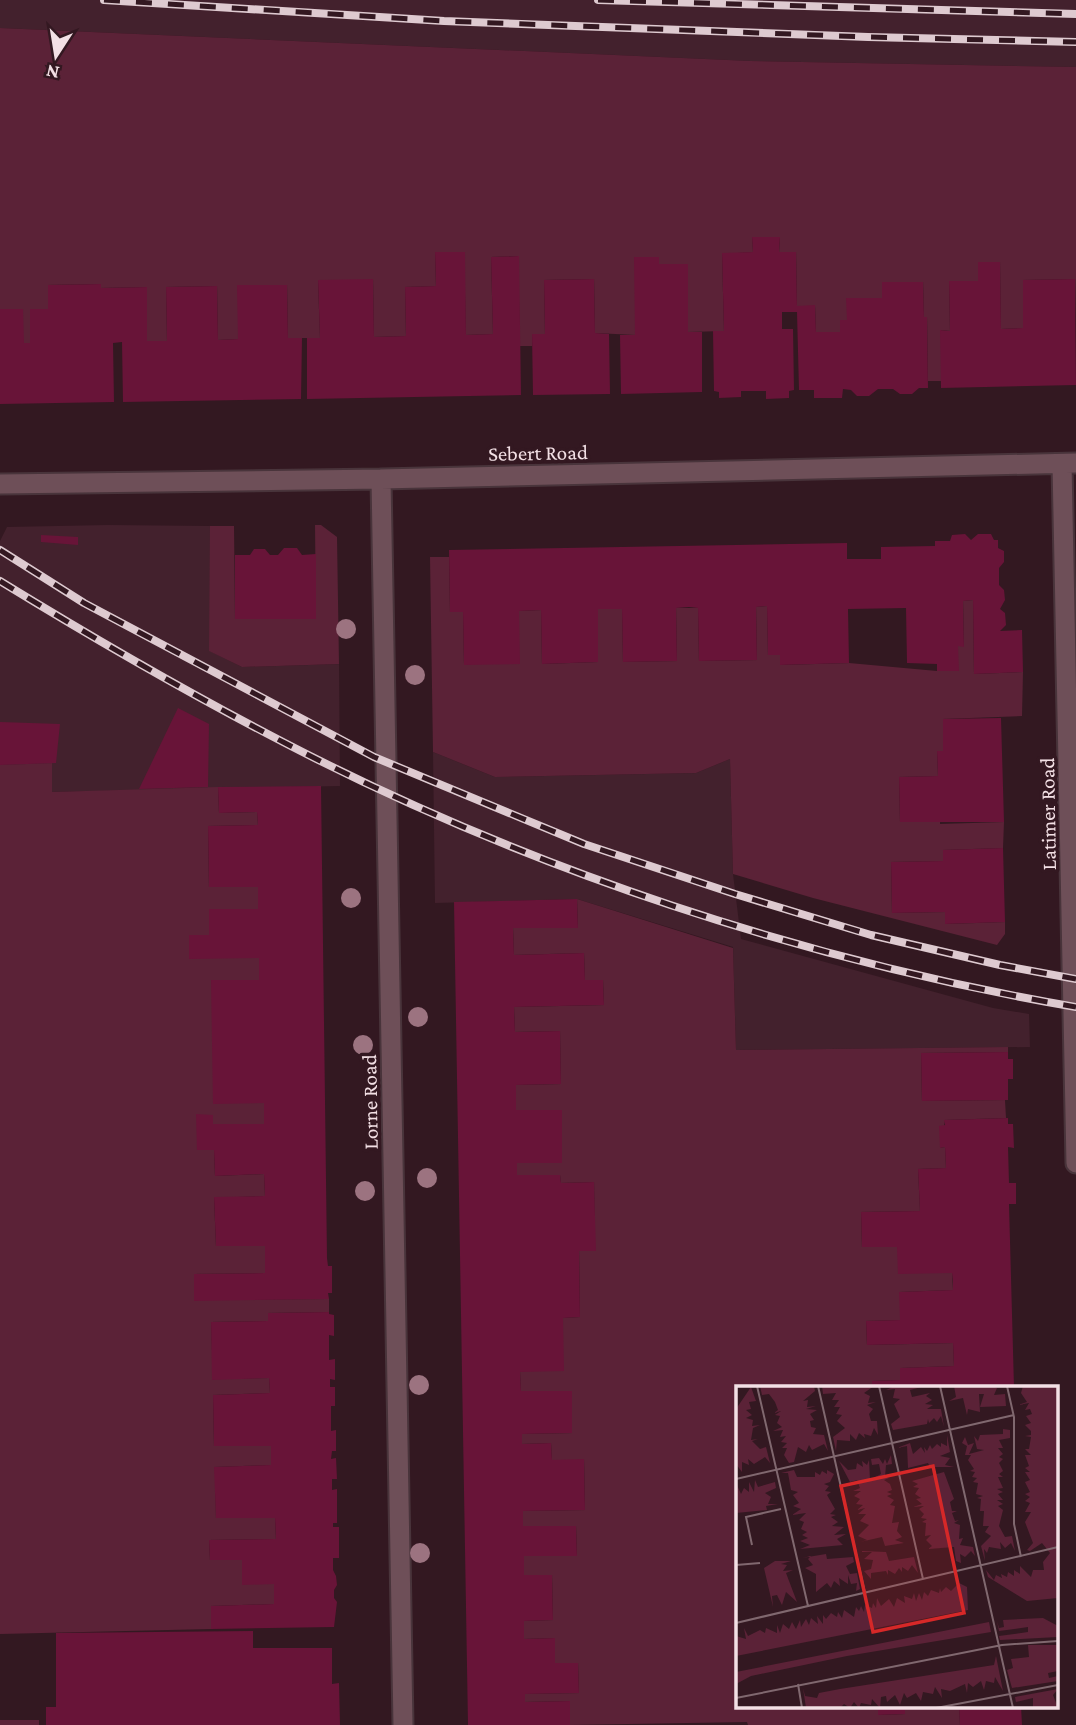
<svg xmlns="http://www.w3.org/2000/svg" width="1076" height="1725" font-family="'Crimson Pro',serif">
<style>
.built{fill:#43212d}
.green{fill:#5b2237}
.building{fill:#681438}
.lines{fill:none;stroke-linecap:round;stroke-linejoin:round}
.minor-casing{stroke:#49343b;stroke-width:23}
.minor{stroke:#6e4f58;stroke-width:19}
.rail-casing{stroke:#decad0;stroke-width:8}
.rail{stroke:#331821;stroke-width:5;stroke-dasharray:16;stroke-linecap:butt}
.tree{fill:#9c7380}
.labels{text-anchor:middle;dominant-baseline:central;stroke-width:7;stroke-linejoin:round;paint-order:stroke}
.street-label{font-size:21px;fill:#f3e0e5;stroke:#331821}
.inset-road{fill:none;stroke:#80686f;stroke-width:2}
.view{fill:#d62828;fill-opacity:0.15;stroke:#d62828;stroke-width:3.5}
.inset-edge{fill:none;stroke:#f3e0e5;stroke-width:3.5}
</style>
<rect width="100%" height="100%" fill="#331821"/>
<path class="built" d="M0,0h1076v67l-326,-6 -750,-33z
M108,525l102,1v125l32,16 97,-3 1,122 -288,6 -52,-27v-224l7,-14z
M433,752l62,25 201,-4 34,-14 3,115 8,65 252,69 36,6 1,33 -294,3 -3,-103 -156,-48 -142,4z"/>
<path class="green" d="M0,28l750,33 326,6v253l-1,-41 -52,1v48l-22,1 -1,-67h-22v19l-29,1 1,49 -9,-1v51h-13l-1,-63 -3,-1 -1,-35h-40l-1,16h-35v22h-7v12h-24l-1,-26h-18l-1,-54h-17l1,-14 -28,-1 1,15 -31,2 2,77 -36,1v-68h-29l-1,-7h-23v78l-40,-2 -1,-54 -50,1 1,54h-13v12h-12l-2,-90 -27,1 2,77 -27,1 -2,-83h-29l1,34 -31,1 1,49 -32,1 -1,-57 -55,1 2,57h-32l-1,-53h-49v54l-20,1 -1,-54 -51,1 1,54h-20l-1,-54 -45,1 -1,-4 -52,1v24h-18v34h-6l-24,-34z
M315,525h6l16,12 2,127 -97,3 -33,-16 1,-125h24l1,93h81z
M430,557h19l1,55h13l1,52 55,-53 22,-1 1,54 56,-2v-53h24l1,53 54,-1 -1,-53h22l1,53 58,-1 -1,-53 11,-1 1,49h12l1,10 68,-2 88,8h21v-25h6l-1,-45 10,-1 1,74 49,-2 -1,44 -79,3v32h-6l1,25 -39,1 1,45 40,-1v3l64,-2 -1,26 -60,2v11l-52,1 1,51 53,-1 1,12 59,-2v12l-8,11 -184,-47 -80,-24 -3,-115 -34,14 -201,4 -62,-25z
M52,763v29l166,-5 1,26 38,-1 1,13 -50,1 1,61h49v22h-49v26h-20v23h70v22h-48l53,123v21h-51l-1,-9h-15v34l17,1 1,26 49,-2 1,22 -51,2 2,48h49v27l-71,1v26l135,-1v13l-61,1v8l-57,1 2,57 56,-1 1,15 -57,2 1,51h57v19l-56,2 1,51h59l1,21 -67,1 1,20h32v24h32v20l-63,2v23l-211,5v-869z
M577,899l156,49 3,102 272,-3v5l-87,1 1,48 83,-1 1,18 -61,2 -5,28 5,-1 1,21 -28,1 2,42 -59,1 1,35h35l55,26 1,17 -53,2v28l-34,1 1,24 86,-2 1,23 -53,2 -1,12 -27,1 -1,6h-134v319h140l1,9 26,-1v-8h54l1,19h-212l-1,-3 -177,3 -1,-24 -44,1v-8l54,-1 -1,-30h-23l-1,-25 -30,1v-18l29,-1 -1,-45h-28v-19l53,-1 -1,-29h-53v-15l62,-1 -1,-50h-32l-1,-17 -29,1v-10l50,-1v-41l-51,-1 -1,-19 43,-54 17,-1 -1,-66 16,-1 -1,-68 -33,1 -1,-8h-43v-12l45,-1 -1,-52h-45v-25l45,-1 -1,-53 -45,1 -1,-25 90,-2 -1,-25h-18l-1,-27 -70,2 -1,-27h65z
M0,1720h39v5h-39z"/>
<path class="building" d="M752,237h28l-1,15h17l1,54 18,-1 1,27h24v-12h7l-1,-22h36v-16h41l1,35h3l1,71h-9l-7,6h-12l-7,-5h-15l-9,7h-12l-6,-6 -8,-1 -1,9h-28v-8h-15l-2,-78h-15v17h11l1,61 -5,1v7l-23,1v-8h-25v6l-22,1v-6l-5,-1 -1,-60h11l-2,-78 31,-1z
M435,252h30l1,83 27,-1 -2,-77 28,-1 2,139 -214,4v-61h13l-2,-58 55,-1 1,58 32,-1 -1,-49 31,-1z
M634,257h25v7h29v68h14v60l-81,2 -1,-59h15z
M978,262h22l1,67 22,-1v-48l52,-1 1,106 -135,3 -1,-58 10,1 -1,-50h29z
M594,279l1,54 14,1 1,60 -77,1 -1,-61h13l-1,-54z
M101,284v4l46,-1v54h20l-1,-54 51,-1 1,54 20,-1 -1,-54h50l1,53h14l-1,61 -178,3 -1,-60 -9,1 1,59 -114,2v-95h23l1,34h6v-34h18v-24z
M965,534l6,6 7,-6h13l3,6h4v8l6,3v11l-5,6v17l5,5 1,10 -5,9 5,4 1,12 -6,6 22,-1 1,42 -49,2 -1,-74 -10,1 1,46 -6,-1 1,25h-22v-7l-30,-1 -1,-55 -58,1 1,54 -69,2v-10h-12l-1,-49 -11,1 1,53 -58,1 -1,-53 -9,-1 -13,1 1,53 -54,1 -1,-53h-24v53l-56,2 -1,-54 -22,1 1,53 -56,1 -1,-53h-13l-1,-62 398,-7v16h34v-12l54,-1v-5h15l2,-6z
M41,535l37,2v8l-37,-3z
M284,548h13l5,7 14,-1v65h-81v-64h15l4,-6h11l5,6h8z
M178,708l31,16 -1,63 -69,2z
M1001,718l3,104h-104l-1,-45 39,-1 -1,-25h6v-32z
M0,722l60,2 -4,39 -56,2z
M321,786l6,472 1,8h4v27h-4l1,6 -135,2v-27l71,-1v-27h-49l-2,-49 51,-1 -1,-22 -49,2 -1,-26h-17l-1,-36 17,1v9h51v-21l-51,1 -2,-124h48v-22l-70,1v-24h20v-26h49v-22h-49l-1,-61 50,-1 -1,-13 -38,1 -1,-26z
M1003,848l2,74 -60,2v-12l-53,1 -1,-51 52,-1v-11z
M577,899l1,29h-65l1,27 70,-2 1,27h18l1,25 -90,2 1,25 45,-1 1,53 -45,1v25h46v53h-45v12h43l1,8 33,-1 2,69h-17l1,66 -17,1 1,53 -44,1 1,19h51v42l-50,1v10l29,-1 1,17 32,-1 1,51 -62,1v15h53l1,30h-53v19h28l1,45 -29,1v18l31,-1v25h23l1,30 -54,1v8l45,-1v24h-102l-14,-823z
M1008,1052v7h5v20h-5v21l-86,1 -1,-48z
M1008,1118v6h5l1,24 -6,-1 1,36h7v21h-7l5,183h-142v-6l28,-1v-12l54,-2 -1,-23 -86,2 -1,-24 34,-1 -1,-28 54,-2v-8l-1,-9 -54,1 -1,-27h-35l-1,-35 59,-1 -2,-42 28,-1 -1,-21 -5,1 -1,-22 6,-1 -1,-5z
M329,1312v2l5,1v21l-5,-1v25l6,-1v21l-5,-1v8h5v19h-4v25l5,-1v21h-4l-1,8 5,-1 1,21h-5v11l5,-1v34h-4v4h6v31h-6v12l3,6 1,9 -3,5v8l3,4 -3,25 -123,2v-23l63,-2v-20l-32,1v-25h-32l-1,-20 67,-1 -1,-21h-59l-2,-51 57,-2v-19h-57l-1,-51 57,-2 -1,-15 -57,2 -1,-58 57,-1v-8z
M253,1631v17h79v36l7,-1 1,42h-294v-18h10v-74z
M878,1706h27v8l-27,1z
M959,1706h62l1,19h-62z"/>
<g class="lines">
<defs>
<path id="minor" d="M1062,464l14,699
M381,479l22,1246
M0,484l381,-5 695,-16"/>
</defs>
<use href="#minor" class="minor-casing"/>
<use href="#minor" class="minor"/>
<defs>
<path id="rail" d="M104,0l340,21 424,16 208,5
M598,0l478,14
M0,550l84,53 290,154 210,87 151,50 136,41 129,30 76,14
M0,581c93,57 188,112 285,162 243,126 521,218 791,264"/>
</defs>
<use href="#rail" class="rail-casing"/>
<use href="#rail" class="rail"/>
</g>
<g class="tree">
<circle cx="346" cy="629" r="10"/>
<circle cx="415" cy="675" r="10"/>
<circle cx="351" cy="898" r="10"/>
<circle cx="418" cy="1017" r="10"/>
<circle cx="363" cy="1045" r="10"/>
<circle cx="427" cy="1178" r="10"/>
<circle cx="365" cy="1191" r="10"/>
<circle cx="419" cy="1385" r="10"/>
<circle cx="420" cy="1553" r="10"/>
</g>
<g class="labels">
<g class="street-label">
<text transform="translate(538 453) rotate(-1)">Sebert Road</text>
<text transform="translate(1048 814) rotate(-91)">Latimer Road</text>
<text transform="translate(370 1102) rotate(-91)">Lorne Road</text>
</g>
</g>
<g transform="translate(736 1386)">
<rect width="322" height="322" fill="#331821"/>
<path d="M24,0h54l1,5 -12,10 5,-1 -1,7 9,-1 -10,3 11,1 -7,4 4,6 -4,1 1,6 5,1 -3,6 11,1 4,16 -4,-7 -12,6 -3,-5 -3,7 -8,-5 -4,15 -5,1 -5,-8 3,-7h-5l5,-5 -6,-1 5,-6 -6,1 3,-7 -10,1 9,-4 -5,-4 3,-7 -5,-1 6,-4 -7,2 4,-3 -3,-8 -6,-8 -7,1zM86,0h52l-10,7 6,3 -2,7 8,-1 -9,3 6,4 -4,5 2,7h6l1,14 -4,-7 -3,8 -7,-2 1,4 -6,-5 -3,7 -6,-6v7l-13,-1 -1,11 -3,-14 12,-9 -8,-7 5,-6 -6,-1 4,-7h-6l5,-7h-7l4,-7 -13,1zM159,0h30l-15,4 2,7 18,-4 -4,3 6,4 -7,4 8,1 -6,4h14l3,18 -3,-11 -4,6 -3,-4 -5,5 -1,-4 -1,5 -34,6 -2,-6 9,-7 -6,-13 6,-5 -7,-1 2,-9 -9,1zM218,0h38l5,2 -3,7 11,-1 1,12 -26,1 4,-13h-5l1,18 -12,-3 -1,6 -4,-17 -14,3 7,-4zM283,0h39v212l-31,3 -39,-24 -2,-7 8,10 2,-5 6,3 -1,-4 6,3 1,-5 6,4v-6l6,4v-8l11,11 2,-7h11l-1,-8 7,-9 -8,-10 -12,8 -3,-1 6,-7 -8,-21 6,-10h-6l5,-9 -5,-2 5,-4 -5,-3 5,-2 -5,-10 5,-2 -5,-8h5l-5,-4 4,-2 -4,-11h6l-6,-6h4l2,-12 -6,-1 6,-1v-4l-6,-6 6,-2 -5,-7 6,-2 -2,-5 -5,1 4,-7 -11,2 9,-3 -6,-9 2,-7zM15,1l5,14 -7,1 2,7 -5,1 6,5 -6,3 7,2 -1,6 8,-1 -7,3 -2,12 7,-1 -6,2 8,8 6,-2 4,16 -5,-6 -11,7 -6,-5 1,6 -7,-3v10l-6,-8v-55zM267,43l7,1v8l-11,2 4,8h-5l5,6 -4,3 4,2 -4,4 4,8 -4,3 4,3h-5l5,11 -6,1 6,3 -5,2 5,6h-6l6,4 -5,2 5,4 -4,16 6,11 7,-1 3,15 -4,-8 -6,5 -5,-6 1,7 -12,-2 -2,6 -3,-4 1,12 -4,-15 10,-10 -6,-4 4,-6h-6l1,-15h-4l1,-12 -4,-1 6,-2 -7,-2 2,-11 -5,-1 4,-4 -5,-1 3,-5 -5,-1 4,-2 -6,-9 3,-5h-6l2,-9 -5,-3 3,-6 3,8 6,-2 -5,11 15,-4 -7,-1 -3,-13 4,5 2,-6 23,-1zM211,49l3,17 -10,4 10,2 -5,7 9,2h-24l-2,-4 -20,5 -1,-22 -10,2 13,-5 3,11 8,-7 4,6 -1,-6 3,4 3,-6 2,4 5,-5 4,3v-4l6,3zM155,69l1,9 -6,1 -1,12 4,1 -5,2 6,4 2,6 -5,2 5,2 -5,2 7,4 -4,5 5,1 -3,17 7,-1 -2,9 5,6 -7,3 9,3 -19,3 -3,-9 -22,5 7,-2 -9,-4 11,-11 -9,-4 6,-7h-8l7,-6 -8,2 6,-5 -7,-1 4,-5 -6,-3 7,-5h-8l7,-3 -2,-5h-7l7,-3 -8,2 -11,-21 9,9 8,-1 1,-6 6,4 -1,-6 5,4 2,-5 1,20 11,-6 -2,-10 -7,1 -1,-6 8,-1 4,6 2,-5 2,5zM58,84l3,7h18v-5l5,3 2,-4 5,3v-4l7,4 -4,8 -6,2 5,2 -4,5 6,1 -4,3 8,14 -5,5 6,1 -5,2 7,5 -6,4 12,1 -10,8 12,-1 -9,5 6,6 -43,4 10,-4 -10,-4 8,-3 -6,-3 5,-3 -6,-3 3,-7 -5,-2 7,-7 -14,2 9,-6 -8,-3 6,-3 -6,-8 5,-3 -7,-2 -3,-17h-7zM208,86l10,27 -4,3 2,9h5l-5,2 3,8 4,-1 -5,3 6,2 -1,14 4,-1 -3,7 13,2 2,9 -4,-5 -6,6 -5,-3 1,9 -5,-2 -2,-14 -26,2 4,-3 -6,-6 5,-5 -6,1 1,-13 -4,-1 5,-3 -6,-1 3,-4 -5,-5 5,-3 -11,1 9,-3 -6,-5 5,-1 -6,-4 4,-6 -6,-1 5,-3 -6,-3zM19,94l3,7 17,-5 1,6 -11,5 6,4 -3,7h10l-12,2 1,4 -31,3 1,-28 4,9 3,-6 5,4v-10l5,10zM126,166v-1l24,1 3,9 25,-4 4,16 -6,-8 -4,6 -6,-4v5l-3,-4 -4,6 -7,-4v5l-2,-4 -15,2v6l-7,-8 7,-2 2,-9 -9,-1 8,-7zM90,168l1,5 26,-2 1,5 -8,4 4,8 7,-1 3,16 -4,2 1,-8 -6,1 -3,-9v9l-9,-6 1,8 -6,-5 -3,7 -4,-5 -11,9v-18l-11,-6 8,-3 -5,-6 3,-3 -9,2zM39,175h16l-10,3 6,1 -4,6 10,-1 -7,3 11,29 -11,-10 -4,13 -5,-10 -5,1 1,11 -9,-39zM223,197l8,4 1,23 -232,46v-20l10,3 -2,-11 4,8 12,-6 5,3 1,-5 11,5v-8l3,8 3,-9 6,5 3,-7 4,7 4,-9 1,7 5,-8 3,6 2,-7 7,6 -1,-8 6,8v-9l3,4 5,-6 6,4 1,-5 4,6 2,-8 10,7 2,-10 3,4 2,-5 3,6 1,-7 7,3 1,-5 3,5 1,-10 4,8 8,-7 5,8 3,-9 8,5 -1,-7 8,3 2,-6 2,8 3,-8 3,7 2,-8 4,4 3,-6 8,3 1,-5 1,4 5,-5 5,4zM307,232l15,8v11l-58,3 -1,-4 29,-4v-5l-29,4 -2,-10 2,7 5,-1 -1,-7zM253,236l2,10 -144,24 -96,20 -15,8v-12zM292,259h30v26l-10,2 1,5 9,-2v5l-46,7 -5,-18 6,-2 -2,-9 18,-2zM260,270l7,35 -8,-14 -1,6 -8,-2 -2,9 -3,-9 -8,6 -5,-4 -1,10 -2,-9 -15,7 -9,-2 1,9 -7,-11 -2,7 -10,-2 -2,9 -5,-8 -9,5 -3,-5 -4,12 -5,-10 -8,7 -1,-6 -5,1 -1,11 -8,-9 -1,6 -10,-2 -2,5 -5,-6 -4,6 -6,-4 -4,4h-34l-3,-20 2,8 12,2 2,-5 21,-4 154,-24zM322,303l-5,6 5,13h-25v-10l-17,4 1,6 -2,-11z" fill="#5b2237"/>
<path class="inset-road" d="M21,0l51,220M82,0l47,207M143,0l44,193M204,0l73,322M271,0l7,31v107l7,33M0,93l278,-64M16,159l-6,-28 35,-8M0,179l24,-2M0,237l322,-76M62,298l4,24M0,312l266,-53 56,-4M200,322l122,-23"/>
<path class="view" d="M197,80l31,147 -91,19 -32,-146z"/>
<rect width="322" height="322" class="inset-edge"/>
</g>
<g transform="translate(56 56) rotate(192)" stroke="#331821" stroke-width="5" paint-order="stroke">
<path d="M0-5L12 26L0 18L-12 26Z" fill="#f3e0e5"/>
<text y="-10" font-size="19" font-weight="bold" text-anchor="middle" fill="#f3e0e5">N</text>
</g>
</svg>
